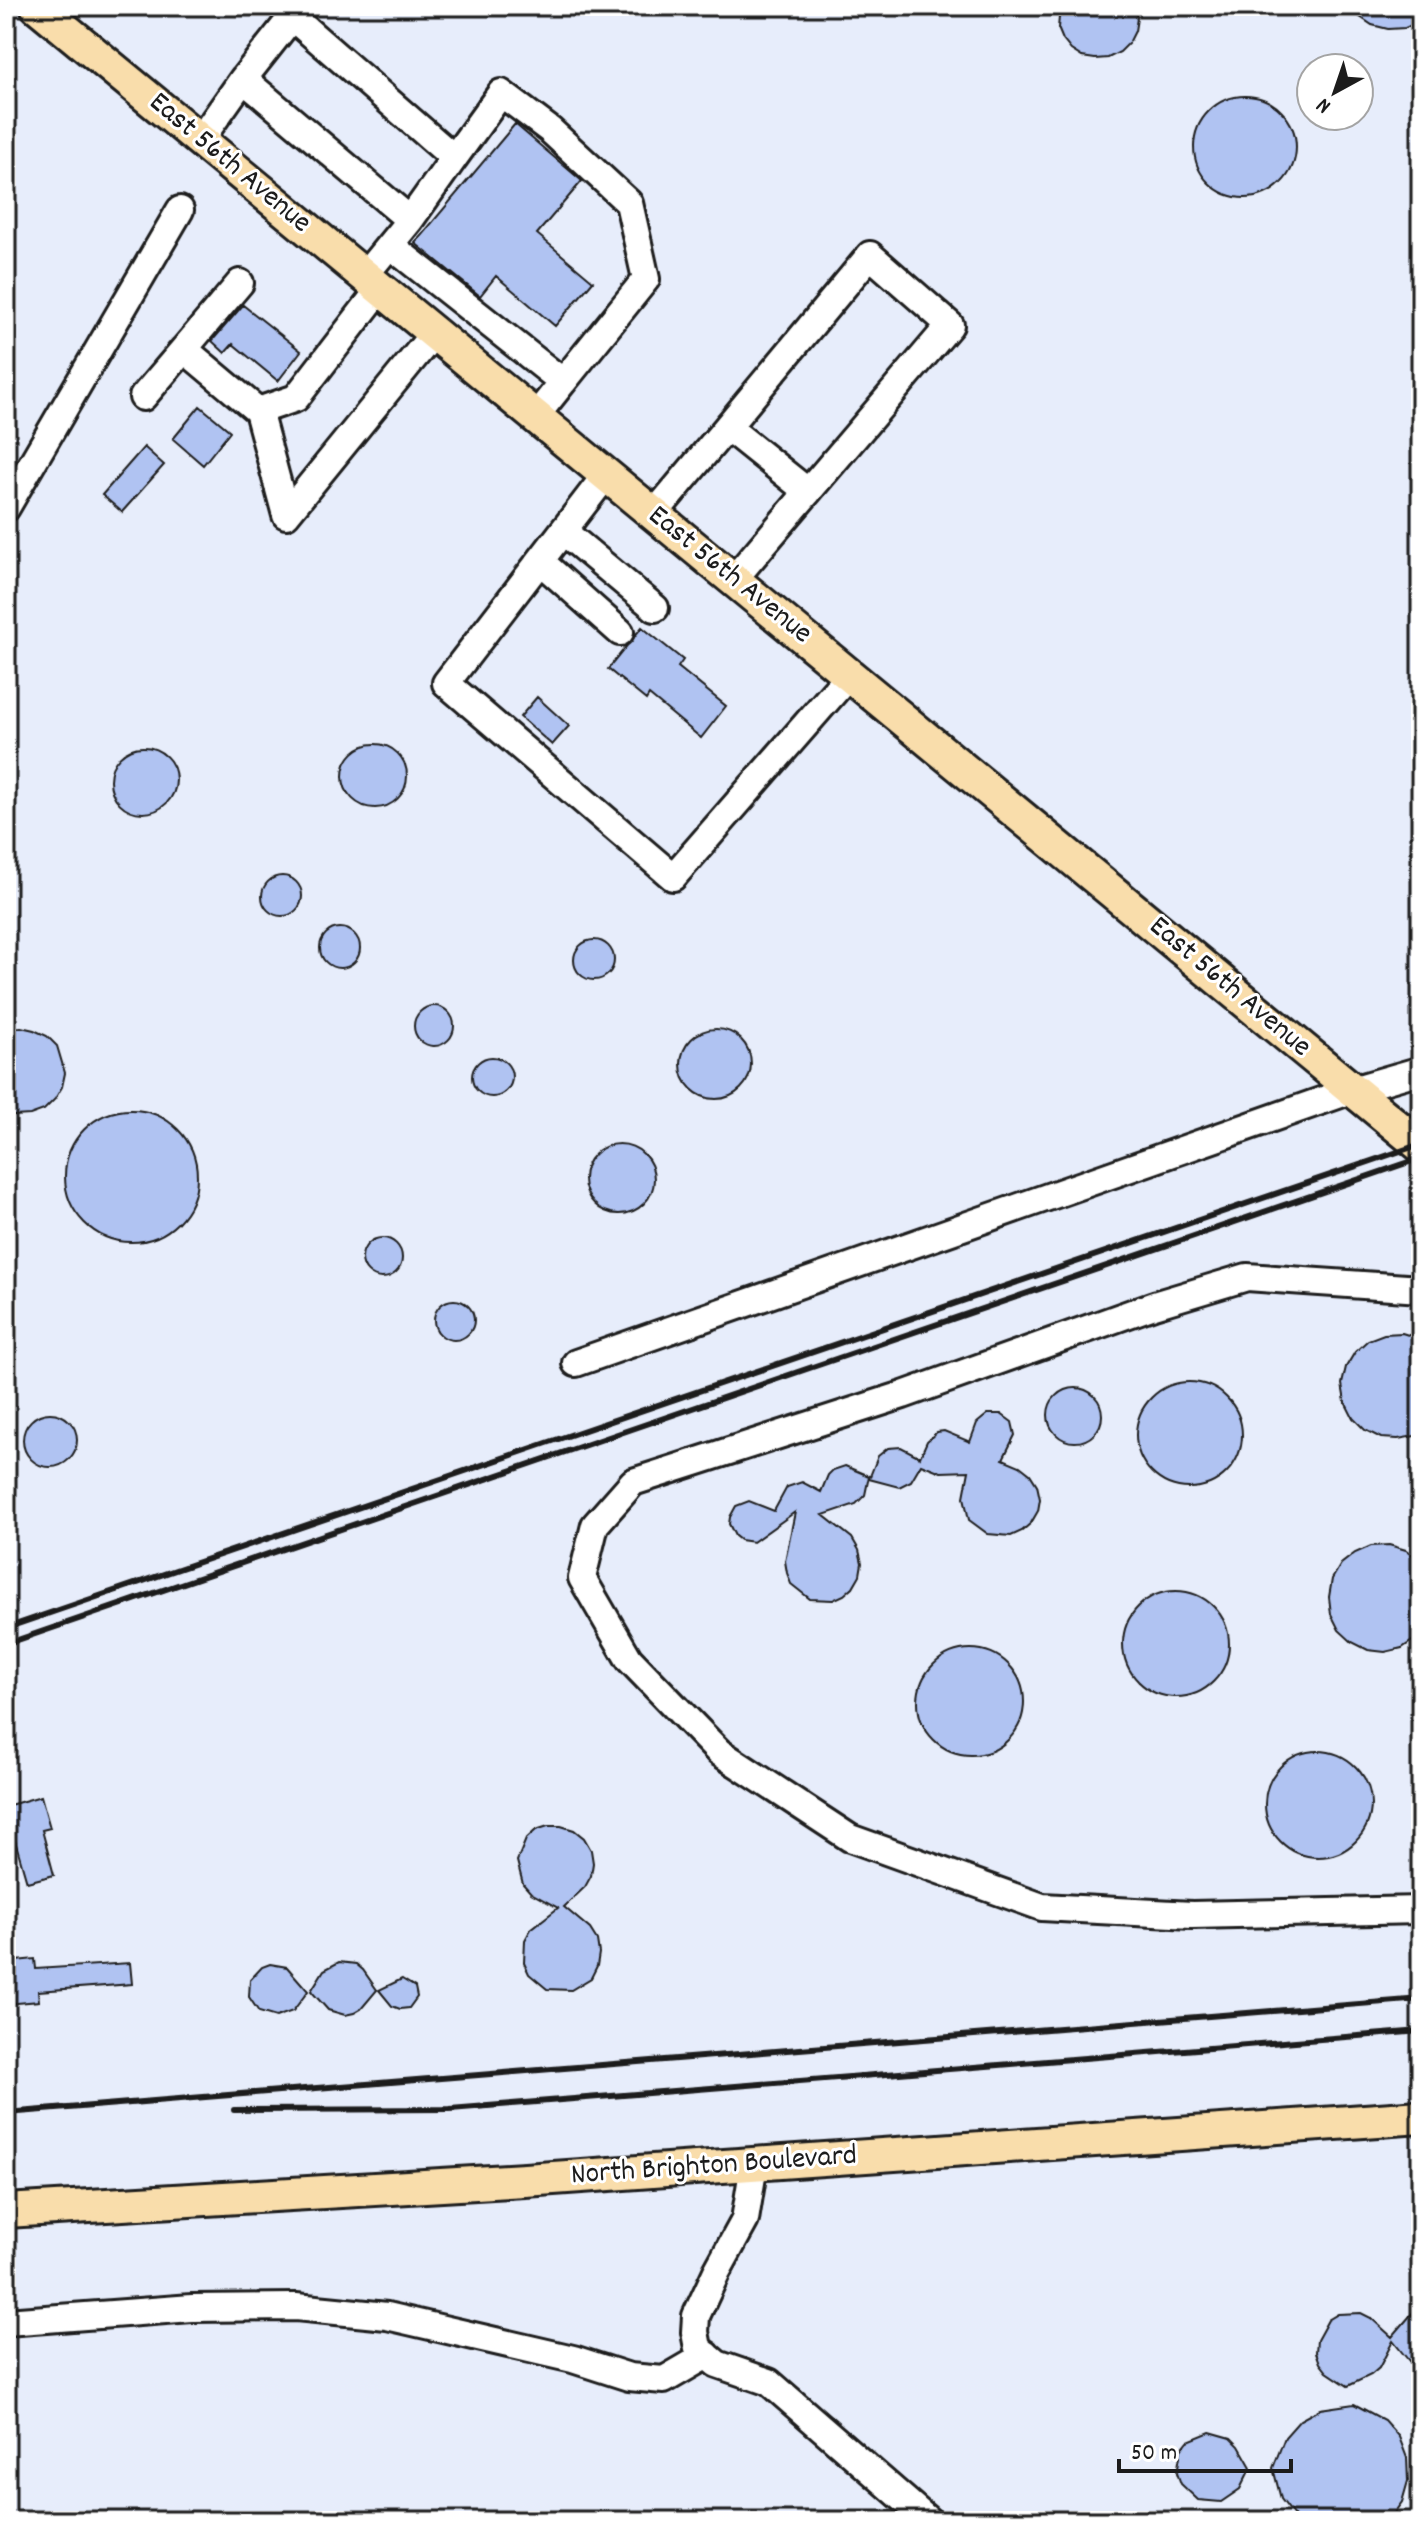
<svg xmlns="http://www.w3.org/2000/svg" width="1427" height="2527" font-family="Dekko,sans-serif">
<style>
.built{fill:#e7edfb;fill-rule:evenodd}
.building{fill:#b0c3f2;stroke:#1c1c1c;stroke-width:2}
.lines{fill:none;stroke-linecap:round;stroke-linejoin:round}
.minor-casing{stroke:#1c1c1c;stroke-width:32}
.major-casing{stroke:#1c1c1c;stroke-width:38}
.minor{stroke:#fff;stroke-width:26}
.major{stroke:#f9ddab;stroke-width:32}
.rail{stroke:#1c1c1c;stroke-width:6}
.labels{text-anchor:middle;dominant-baseline:central;stroke-width:6;stroke-linejoin:round;paint-order:stroke}
.street-label{font-size:30px;fill:#1c1c1c;stroke:#fff}
</style>
<rect width="100%" height="100%" fill="#fff"/>
<filter id="ink" filterUnits="userSpaceOnUse"><feTurbulence type="fractalNoise" baseFrequency=".0125" numOctaves="2"/><feDisplacementMap in="SourceGraphic" scale="16" xChannelSelector="R" yChannelSelector="G"/><feConvolveMatrix kernelMatrix="1 2 1 2 8 2 1 2 1" color-interpolation-filters="sRGB"/></filter>
<g filter="url(#ink)">
<path class="built" d="M6,6h1415v2515h-1415zM1311,68h48v48h-48z"/>
<path class="building" d="M1060,6h74l3,12 -2,13 -6,12 -9,9 -12,6 -13,1 -13,-2 -11,-7 -8,-10 -5,-12z
M1344,6h77v15l-16,7 -17,1 -16,-4z
M1194 147a51 51 0 1 1 102 0a51 51 0 1 1-102 0Z
M515,124l67,57 -45,53 56,47 -38,45 -59,-50 -16,20 -65,-53z
M243,305l58,46 -23,30 -45,-37 -8,9 -13,-12z
M200,406l30,25 -27,34 -30,-26z
M144,447l20,18 -42,47 -20,-17z
M642,627l41,33 -5,7 48,39 -25,32 -52,-43 -3,5 -38,-31z
M537,697l32,29 -17,19 -32,-28z
M343 776a32 32 0 1 1 64 0a32 32 0 1 1-64 0Z
M110 780a33 33 0 1 1 66 0a33 33 0 1 1-66 0Z
M262 896a20 20 0 1 1 40 0a20 20 0 1 1-40 0Z
M320 948a20 20 0 1 1 40 0a20 20 0 1 1-40 0Z
M574 960a20 20 0 1 1 40 0a20 20 0 1 1-40 0Z
M414 1026a20 20 0 1 1 40 0a20 20 0 1 1-40 0Z
M21,1027l13,3 13,6 10,10 8,27 -3,14 -7,12 -11,11 -14,5 -16,1 -8,-3v-84z
M681 1064a35 35 0 1 1 70 0a35 35 0 1 1-70 0Z
M472 1077a20 20 0 1 1 40 0a20 20 0 1 1-40 0Z
M65 1176a66 66 0 1 1 132 0a66 66 0 1 1-132 0Z
M584 1179a35 35 0 1 1 70 0a35 35 0 1 1-70 0Z
M362 1258a20 20 0 1 1 40 0a20 20 0 1 1-40 0Z
M434 1320a20 20 0 1 1 40 0a20 20 0 1 1-40 0Z
M1402,1333l19,6v96l-23,4 -17,-1 -16,-8 -12,-12 -8,-16 -3,-18 4,-17 9,-15 13,-12 16,-6z
M1136 1435a53 53 0 1 1 106 0a53 53 0 1 1-106 0Z
M1048 1415a27 27 0 1 1 54 0a27 27 0 1 1-54 0Z
M23 1440a27 27 0 1 1 54 0a27 27 0 1 1-54 0Z
M988,1414h13l11,8 3,13 -12,24 17,7 10,8 7,11 3,14 -2,12 -7,12 -9,8 -11,5 -23,-2 -19,-14 -5,-23 5,-26 -28,1 -20,-8 -10,17 -12,6 -30,-8 9,-23 10,-8 13,-1 19,10 7,-16 10,-9 7,-1 26,11 7,-19z
M845,1466l24,10 -4,19 -9,9 -33,11 29,23 7,12 3,13 -2,12 -7,12 -9,8 -11,5 -23,-1 -19,-15 -4,-11 -2,-12 10,-49 -42,30 -13,-2 -5,-4 -6,-12 1,-7 6,-11 13,-5 25,10 13,-24 15,-5 19,10 7,-17 5,-5z
M1389,1545l17,5 15,11v74l-19,13 -17,4 -17,-2 -16,-8 -13,-12 -8,-16 -2,-17 3,-18 9,-15 14,-11 16,-7z
M1123 1644a53 53 0 1 1 106 0a53 53 0 1 1-106 0Z
M918 1702a53 53 0 1 1 106 0a53 53 0 1 1-106 0Z
M1265 1804a53 53 0 1 1 106 0a53 53 0 1 1-106 0Z
M41,1796l9,32 -8,2 12,45 -27,7 -13,-45 -8,3v-34z
M548,1826h13l13,4 10,8 7,12 2,13 -2,13 -6,11 -21,20 26,22 7,11 2,13 -2,13 -6,12 -20,12 -24,-1 -18,-15 -5,-11 1,-23 6,-11 27,-21 -27,-15 -8,-9 -6,-23 9,-22 10,-9z
M35,1959l1,10 94,-6 2,21 -94,7 1,10 -33,3v-42z
M339,1962l17,2 7,6 14,20 -16,19 -7,4 -9,2 -17,-5 -17,-19 13,-21z
M270,1964l17,3 21,24 -15,20 -17,6 -17,-5 -10,-15 1,-17 12,-13z
M402,1979l13,8 2,10 -8,11 -9,1 -8,-3 -13,-16z
M1421,2303v73l-28,-35 -14,27 -8,7 -23,11 -21,-14 -7,-9 -4,-11 1,-12 11,-20 10,-6 23,-1 10,5 21,19z
M1354,2404l30,16 15,17 8,21 1,23 -6,21 -14,19h-90l-17,-22 -8,-31 12,-31 15,-17 20,-11z
M1210,2432l21,6 8,8 12,21 -11,22 -19,13 -23,-2 -17,-16 -4,-11 4,-23 7,-9z"/>
<g class="lines">
<defs>
<path id="minor" d="M243,79l49,-62 162,141 -44,62
M200,140l43,-61 167,141 -46,56
M454,158l47,-65 49,37 79,73 17,76 -83,103
M390,245l173,137 -28,35
M184,349l56,-66
M143,397l41,-48 74,62 28,104 148,-182
M258,411l38,-13 84,-109
M606,475l-160,208 227,194 176,-202
M6,508l174,-298
M654,514l73,-87
M563,531l92,77
M540,561l80,71
M733,580l217,-255 -80,-70 -143,172 81,65
M1421,1289l-174,-12 -93,28 -251,90 -270,87 -38,43 -13,53 47,81 90,93 131,86 192,69 150,8 229,-5
M576,1363l776,-273 69,-20
M754,2164l-9,56 -28,51 -21,45 -1,16 3,16 19,16 52,18 160,139
M6,2322l186,-14 104,-1 91,9 186,43 56,18 35,3 43,-25"/>
<path id="major" d="M37,6l1384,1140
M6,2211l519,-31 896,-63"/>
</defs>
<use href="#minor" class="minor-casing"/>
<use href="#major" class="major-casing"/>
<use href="#minor" class="minor"/>
<use href="#major" class="major"/>
<path class="rail" d="M6,1628l1415,-484
M6,1644l1415,-486
M234,2110l216,-1 971,-78
M6,2113l1415,-114"/>
</g>
</g>
<g class="labels">
<g class="street-label">
<text transform="translate(229 164) rotate(40)">East 56th Avenue</text>
<text transform="translate(729 576) rotate(39)">East 56th Avenue</text>
<text transform="translate(1229 988) rotate(40)">East 56th Avenue</text>
<text transform="translate(714 2167) rotate(-4)">North Brighton Boulevard</text>
</g>
</g>
<rect width="1427" height="2527" fill="none" stroke="#fff" stroke-width="32"/>
<rect x="16" y="16" width="1395" height="2495" fill="none" stroke="#1c1c1c" stroke-width="3" filter="url(#ink)"/>
<g transform="translate(1335 92) rotate(220)"><circle r="38" fill="#ffffff" stroke="#a4a4a4" stroke-width="2"/>
<path d="M0-6L14 30L0 20L-14 30Z" fill="#1c1c1c"/>
<text y="-12" font-size="22" font-weight="bold" text-anchor="middle" fill="#1c1c1c">N</text>
</g>
<path d="M1119 2459v12h172v-12" fill="none" stroke="#1c1c1c" stroke-width="4"/>
<text x="1131" y="2459" font-size="24" fill="#1c1c1c" stroke="#ffffff" stroke-width="6" paint-order="stroke">50 m</text>
</svg>
